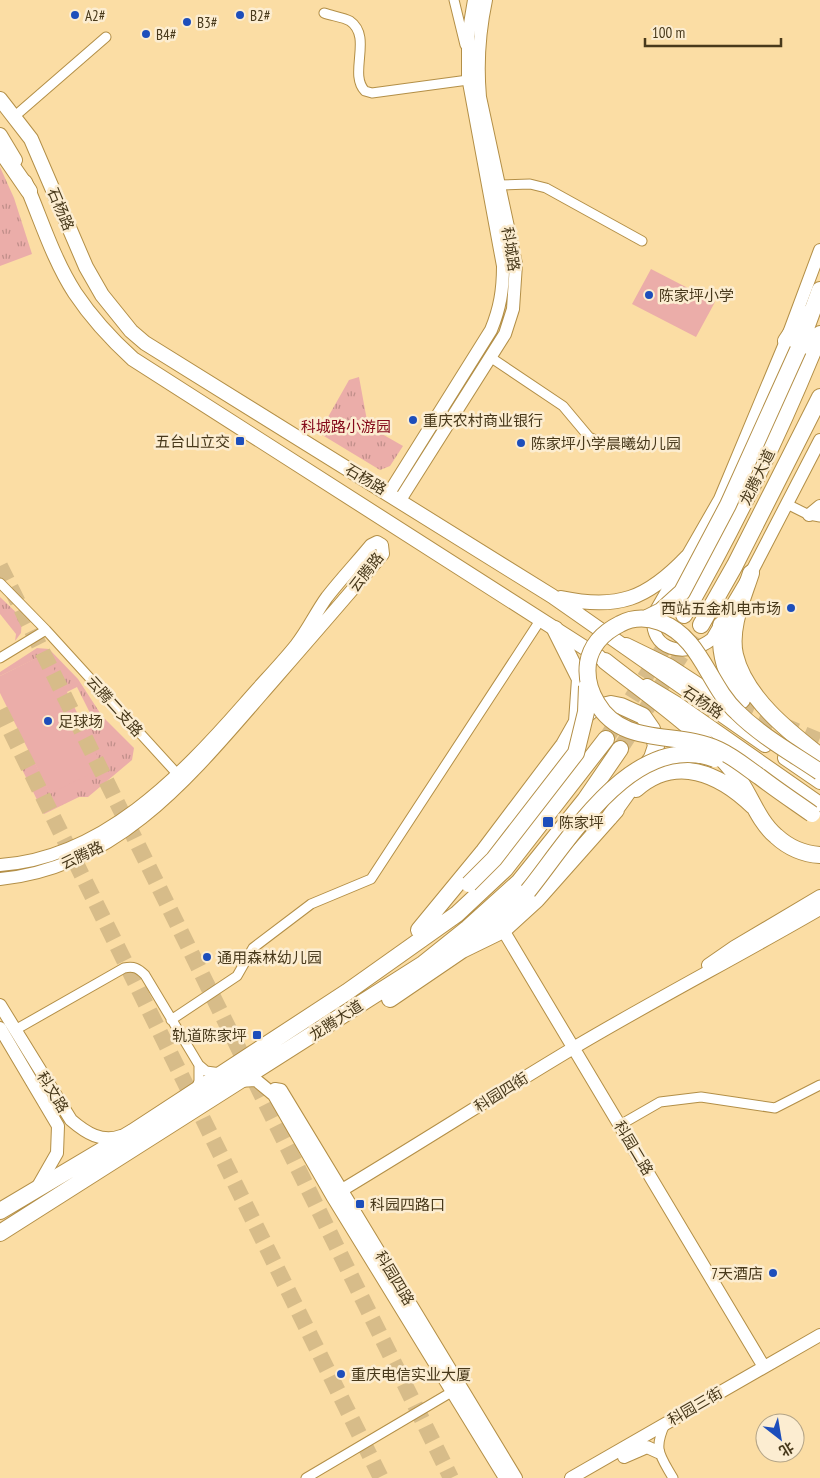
<svg xmlns="http://www.w3.org/2000/svg" width="820" height="1478" font-family="'PT Sans Narrow','Noto Sans SC',sans-serif">
<style>
.grass{fill:url(#grass-tufts);fill-rule:evenodd}
.garden{fill:#ebada9}
.lines{fill:none;stroke-linecap:round;stroke-linejoin:round}
.highway-tunnel{stroke:#d7bc89;stroke-width:16;stroke-dasharray:16 8;stroke-linecap:butt}
.street-casing{stroke:#b38f47;stroke-width:11}
.secondary-casing{stroke:#b38f47;stroke-width:14}
.primary-casing{stroke:#b38f47;stroke-width:16}
.highway-casing{stroke:#b38f47;stroke-width:18}
.street{stroke:#fff;stroke-width:9}
.secondary{stroke:#fff;stroke-width:12}
.primary{stroke:#fff;stroke-width:14}
.highway{stroke:#fff;stroke-width:16}
.highway-bridge-casing{stroke:#b38f47;stroke-width:18;stroke-linecap:butt}
.highway-bridge{stroke:#fff;stroke-width:16}
.poi-dot{fill:#1d4ebb;stroke:#fcedd1;stroke-width:2}
.labels{text-anchor:middle;dominant-baseline:central;stroke-width:5;stroke-linejoin:round;paint-order:stroke}
.poi-label{font-size:15px;fill:#48391b;stroke:#fcedd1;text-anchor:start}
.street-label{font-size:15px;fill:#48391b;stroke:#fcedd1}
.park-label{font-size:15px;fill:#84081a;stroke:#fcedd1}
</style>
<defs>
<pattern id="grass-tufts" width="24" height="20" patternUnits="userSpaceOnUse" patternTransform="scale(1.25)"><rect width="24" height="20" fill="#ebada9"/><path d="M3 7l-1-3M5 7V3M7 7l1-3M15 17l-1-3M17 17v-4M19 17l1-3" fill="none" stroke="#c08e89"/></pattern>
</defs>
<rect width="100%" height="100%" fill="#fbdda4"/>
<path class="grass" d="M0,167l14,31 18,56 -32,12z
M359,377l9,49 35,20 -13,20 -10,4 -61,-37 30,-53z
M0,597l22,21 -1,15 -6,8 1,-7 -16,-20z
M37,648l12,1 29,30 24,37 32,32 -2,12 -44,37h-9l-35,17 -27,-55 13,-6 20,40 -3,-140 -47,23v-4zM77,687l17,34 -10,6 -17,-35z"/>
<path class="garden" d="M651,269l64,33 -19,35 -64,-33z
M46,653l57,114 -53,27 -50,-101v-17z"/>
<g class="lines">
<path class="highway-tunnel" d="M0,566l451,912
M738,706l82,35
M0,710l381,768
M606,739l76,-120
M620,749l81,-124"/>
<defs>
<path id="street" d="M454,0l11,45
M324,13c8,3 19,4 26,8 23,16 -2,53 15,70l7,2 96,-13
M15,116l91,-79
M499,185l31,-1 16,4 96,53
M490,357l73,49 26,31 18,8
M787,504l22,11 11,2
M0,583l46,47 134,147
M0,658l46,-28
M171,1020l66,-44 16,-28 58,-44 60,-25 170,-260
M15,1030l109,-62c10,-2 14,0 21,7l54,90
M196,1089l3,-8v-16l7,6 15,2
M620,1125l40,-23 41,-5 74,11 45,-23
M665,1424c-12,26 -5,31 8,54
M306,1478l149,-88"/>
<path id="secondary" d="M820,250l-34,91 -66,158 -66,115c-7,37 33,45 58,25l39,-66 69,-133
M389,493l102,-163c9,-22 12,-40 12,-64l-35,-189v-41l6,-36
M400,500l105,-166 8,-25 3,-45 -36,-167c-3,-34 -1,-64 6,-97
M809,515l11,-9
M0,865c102,-7 180,-88 244,-161 17,-20 36,-39 52,-59 12,-15 20,-33 31,-48 14,-18 30,-35 44,-52l6,-3 5,3 1,9c-40,47 -81,94 -121,140 -72,83 -146,174 -262,185
M503,930l261,437
M708,965l26,-18 86,-51
M0,1005l71,115c15,13 31,23 50,16
M0,1028l58,98 -1,27 -20,35
M239,1081l17,-1 18,15 58,101 173,282
M274,1095l1,-6 6,1 235,388
M332,1196c82,-49 161,-100 243,-149 81,-48 164,-91 245,-138
M624,1457l23,-10 11,5
M571,1478l249,-143"/>
<path id="primary" d="M0,99l31,40 55,128 16,28 29,36 14,12 407,253 213,149
M0,135l15,25
M25,182c16,37 28,77 50,111 16,24 36,46 58,66l466,298
M561,598c57,12 86,1 126,-41
M647,686l30,18 143,100
M785,758l35,24"/>
<path id="highway" d="M0,149l29,42
M786,341l18,-27
M798,350l22,-60
M751,573c-8,25 -22,55 -16,82 10,42 53,76 85,101
M684,615c52,-91 97,-184 136,-281
M701,625l34,-60 85,-168
M721,625c-2,30 5,51 21,75
M555,629l25,50 -3,43
M626,646l43,21 40,26 24,11
M605,661c44,35 90,65 127,109 17,20 24,49 44,66 13,12 27,18 44,19
M636,789c40,-35 84,-15 117,17
M419,930l65,-79 80,-106 13,-23 17,-14 17,-4 10,2 22,10 9,13 4,17 -4,12 -43,60
M462,950l41,-20 34,-31 79,-89
M390,999l72,-49 66,-59
M0,1211l133,-79 214,-140 110,-78 48,-45 101,-130
M0,1233l423,-269 45,-36 51,-46 66,-82 35,-51"/>
</defs>
<use href="#street" class="street-casing"/>
<use href="#secondary" class="secondary-casing"/>
<use href="#primary" class="primary-casing"/>
<use href="#highway" class="highway-casing"/>
<use href="#street" class="street"/>
<use href="#secondary" class="secondary"/>
<use href="#primary" class="primary"/>
<use href="#highway" class="highway"/>
<defs>
<path id="highway-bridge" d="M647,618l14,-7 21,-19 46,-87 70,-155
M812,814c-17,-12 -35,-24 -52,-37 -13,-9 -26,-20 -41,-27 -41,-20 -96,-2 -122,-47 -8,-13 -11,-25 -9,-40 3,-18 16,-31 32,-39 13,-7 26,-7 40,-2 41,15 48,63 77,90 24,24 55,41 83,60
M469,884l25,-25 82,-106 10,-41 1,-26
M528,891c42,-52 106,-162 187,-132"/>
</defs>
<use href="#highway-bridge" class="highway-bridge-casing"/>
<use href="#highway-bridge" class="highway-bridge"/>
</g>
<g class="poi-dot">
<circle cx="75" cy="15" r="5"/>
<circle cx="240" cy="15" r="5"/>
<circle cx="187" cy="22" r="5"/>
<circle cx="146" cy="34" r="5"/>
<circle cx="649" cy="295" r="5"/>
<circle cx="413" cy="420" r="5"/>
<rect x="235" y="436" width="10" height="10" rx="2.5"/>
<circle cx="521" cy="443" r="5"/>
<circle cx="791" cy="608" r="5"/>
<circle cx="48" cy="721" r="5"/>
<rect x="542" y="816" width="12" height="12" rx="2.5"/>
<circle cx="207" cy="957" r="5"/>
<rect x="252" y="1030" width="10" height="10" rx="2.5"/>
<rect x="355" y="1199" width="10" height="10" rx="2.5"/>
<circle cx="773" cy="1273" r="5"/>
<circle cx="341" cy="1374" r="5"/>
</g>
<g class="labels">
<g class="poi-label">
<text x="85" y="15">A2#</text>
<text x="250" y="15">B2#</text>
<text x="197" y="22">B3#</text>
<text x="156" y="34">B4#</text>
<text x="659" y="295">陈家坪小学</text>
<text x="423" y="420">重庆农村商业银行</text>
<text x="230" y="441" text-anchor="end">五台山立交</text>
<text x="531" y="443">陈家坪小学晨曦幼儿园</text>
<text x="781" y="608" text-anchor="end">西站五金机电市场</text>
<text x="58" y="721">足球场</text>
<text x="559" y="822">陈家坪</text>
<text x="217" y="957">通用森林幼儿园</text>
<text x="247" y="1035" text-anchor="end">轨道陈家坪</text>
<text x="370" y="1204">科园四路口</text>
<text x="763" y="1273" text-anchor="end">7天酒店</text>
<text x="351" y="1374">重庆电信实业大厦</text>
</g>
<g class="street-label">
<text transform="translate(61 209) rotate(67)">石杨路</text>
<text transform="translate(511 249) rotate(81)">科城路</text>
<text transform="translate(757 477) rotate(-64)">龙腾大道</text>
<text transform="translate(366 479) rotate(31)">石杨路</text>
<text transform="translate(366 572) rotate(-52)">云腾路</text>
<text transform="translate(703 702) rotate(34)">石杨路</text>
<text transform="translate(115 706) rotate(48)">云腾二支路</text>
<text transform="translate(82 855) rotate(-25)">云腾路</text>
<text transform="translate(336 1020) rotate(-33)">龙腾大道</text>
<text transform="translate(53 1092) rotate(58)">科文路</text>
<text transform="translate(501 1092) rotate(-32)">科园四街</text>
<text transform="translate(634 1148) rotate(59)">科园二路</text>
<text transform="translate(395 1278) rotate(59)">科园四路</text>
<text transform="translate(695 1406) rotate(-30)">科园三街</text>
</g>
<g class="park-label">
<text x="346" y="426">科城路小游园</text>
</g>
</g>
<g transform="translate(780 1438) rotate(149)"><circle r="24" fill="#fcedd1" stroke="#b4a588"/>
<path d="M0-4L9 19L0 12L-9 19Z" fill="#1d4ebb"/>
<text y="-8" font-size="14" font-weight="bold" text-anchor="middle" fill="#48391b">北</text>
</g>
<path d="M645 38v8h136v-8" fill="none" stroke="#48391b" stroke-width="2.5"/>
<text x="652" y="38" font-size="15" fill="#48391b" stroke="#fcedd1" stroke-width="4" paint-order="stroke">100 m</text>
</svg>
